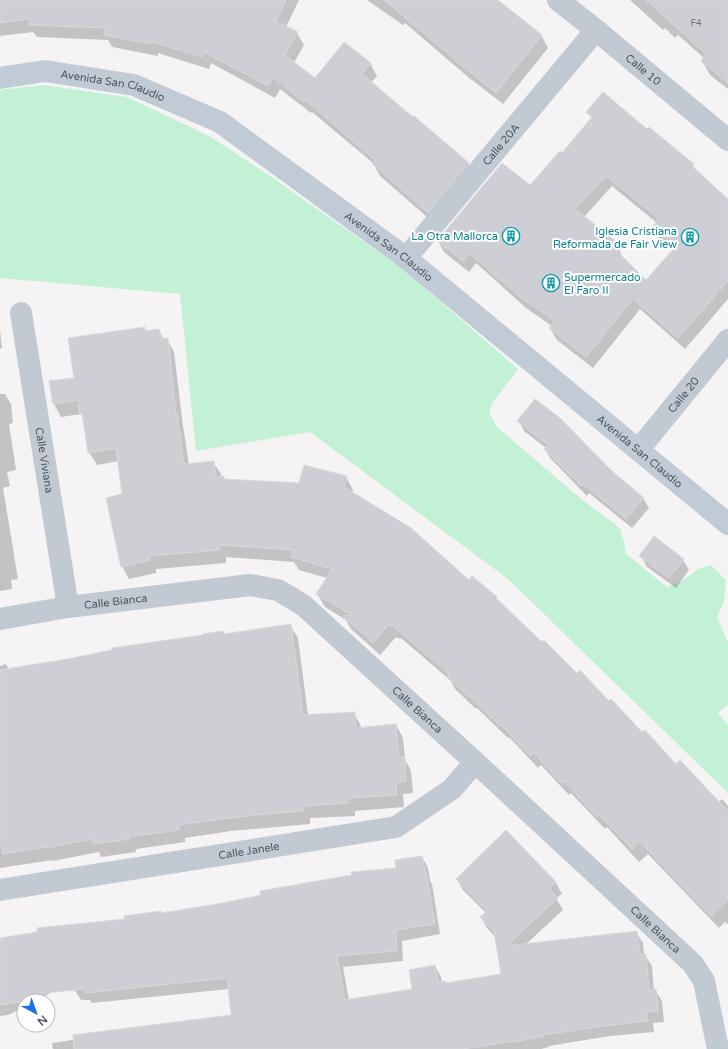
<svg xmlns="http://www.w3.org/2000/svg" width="728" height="1049" font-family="'Varela Round',sans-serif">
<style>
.green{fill:#c3f1d5}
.shadow{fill:#0003;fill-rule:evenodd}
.building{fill:#cdcfd5;stroke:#d7d9de;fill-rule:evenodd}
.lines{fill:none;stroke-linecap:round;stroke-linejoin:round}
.street{stroke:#c1cad2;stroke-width:22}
.secondary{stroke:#c1cbd6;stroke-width:22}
.labels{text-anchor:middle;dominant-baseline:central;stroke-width:4;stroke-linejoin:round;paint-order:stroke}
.number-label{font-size:9px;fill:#6b747e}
.street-label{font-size:11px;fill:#4a5661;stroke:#fff}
.culture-label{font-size:11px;fill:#0d838f;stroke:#fff;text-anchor:end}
</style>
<rect width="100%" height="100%" fill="#f5f3f3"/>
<path class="green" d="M44,85l83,12 82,39 64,42 131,92 114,99 -25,33 -4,10 8,15 84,72 39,29 4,14 2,12 41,33 15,-6 16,-12 13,-4 15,15 -2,21 -7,16 11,26v61l-10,9 10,12v68l-220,-214 -198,-147 -114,19 -16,-157 -180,-16v-188z"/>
<path class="shadow" d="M0,0h299l-13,27 11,6 7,12 -10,18 21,16 55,-16 7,13 -6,7 97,81 7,12 -40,48 -55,-48 -7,-13 -61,-51 -1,1 -31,-24 -5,9 -64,-35 -2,6 -51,-16v3l-46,-9 -4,-7 -71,-3 -4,-5 -33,4z
M367,0h129l45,35 7,13 -45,56 -35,-27 -63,-54 -2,2z
M630,0h98v89l-18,-14 -8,-14 2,-3 -26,-23 -3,3 -10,-10 -2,2z
M587,112l60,19 46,34 4,7 31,28v99l-43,50 -45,-40 -47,59 -36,-28 -7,-12 2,-2 -26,-18 -50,-45 -7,9 -25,-20 -6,-11 92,-55 32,-31 30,-36zM612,186l45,37 -4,4 6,11 14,12 -27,32 -26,-27 1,-2 -6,-11 -31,-25z
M144,328l3,4 12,-2 5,10 3,-1 7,13 9,74 6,38 24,-2 8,12v4h2l1,2 75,4 47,-7 7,13 -1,3 117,88 27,17 3,5 43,40 67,59 67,63 42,38 4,-4 6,7v118l-3,-2 -6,6 -71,-74 -9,8 -32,-35 -2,2 -34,-36 -2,2 -28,-30 -3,3 -29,-31 -1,1 -31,-30 -1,1 -21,-20 -4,-8 -50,-43 -1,1 -4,-2 -16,18 -29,-26 -5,-9 -21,-13 -8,-13 10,-16 -28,-8 -5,-8 -68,-5v6l-70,6v4l-27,6 -7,-13 1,-71 -4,-34 -22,4 -8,-13 -5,-33 -3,-5 -20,3 -7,-13 -4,-22 25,-4z
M0,330l2,18 -2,1z
M0,394h5l6,10 2,19 -4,1 7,46 -9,2 3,14 -7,2 15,91 -7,1 1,9 -12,2z
M519,421l124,77 6,10 -17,20 -43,-35 -2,3 -36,-37 -6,-9 1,-2 -22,-17z
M641,556l42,4 6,10 -13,18 -29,-21z
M290,625l8,13 10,77 46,-2 8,15 34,-3 7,13 2,21 6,12 2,22 -10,1 1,13 -49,4v5l-45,2v6l-79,7 -46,7v4l-49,7v3l-35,5 -2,-5 -46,9v-1l-53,8v-202l6,-2 3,6 214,-38 2,3z
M506,831l50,52 6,11 -6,4 7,12 -38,35 111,-13 7,11 1,12h1l7,11 2,25 1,-1 7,11 2,21 -11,1 1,9 -44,4 -61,10v1l-8,2h-488l-1,-6 180,-27 -3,-27 -137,14 -2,-3h-9l-11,-17 -35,18h-11v6l-16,8 -8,1v-77l161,-25 101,-18 136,-27 24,-12 6,11 2,12 2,4 8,50 -38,7 1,20 -60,6 6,34 65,-11 21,-24 6,11 1,5 4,2 57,-9 -7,-37 -9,-10 -6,-11 5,-4 -23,-23 -6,-11z"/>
<path class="building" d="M0,0h286l-10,21 22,11 -13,23 30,23 29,-36 27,21 -9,11 51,43 1,-1 55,47 -41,50 -56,-50 3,-3 -70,-60 -2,2 -30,-25 -5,9 -64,-34 -2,5 -50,-15 -1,2 -47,-9 1,-7 -76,-3v-6l-29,4z
M384,0h114l44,35 -46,58 -36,-29z
M646,0h82v83l-27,-22 5,-7z
M603,92l44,37 2,-2 45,37 -2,2 36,33v82l-50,57 -45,-39 -47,58 -37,-29 6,-7 -36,-25 -50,-43 -6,8 -26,-20 65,-78 28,22 30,-34 2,2 30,-36 -6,-5zM606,176l53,43 -7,8 23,20 -29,33 -34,-34 4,-5 -41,-32z
M145,327v4l14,-2 2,10 7,-1 8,77h1l7,49 30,-3 2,16 8,-1v3l75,4 5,-18 43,11 -3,11 67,41 58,52 3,-4 25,21 -1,1 46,44 2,-2 33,33 3,-3 29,31 2,-2 31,33 3,-2 31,34 4,-4 48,51v89l-17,16 -71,-74 -8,7 -33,-34 -2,2 -33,-36 -3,2 -27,-30 -4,3 -29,-31 -1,1 -31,-30v1l-22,-21 2,-2 -56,-48 -1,1 -3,-3 -16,19 -30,-27 8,-1 -35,-21 16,-25 -41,-12 2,-7 -74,-5 1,5 -71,6 1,4 -29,7 -15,-69 16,-4 -6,-46 -28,5 -6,-40h-3l-1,-13 -25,4 -4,-23 25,-3 -6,-40z
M535,399l25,19 52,53 32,27 -18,21 -43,-35 -2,2 -37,-37 4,-4 -31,-24z
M654,536l30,23 -15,19 -30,-22z
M291,624l12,91 52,-3 1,16 40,-4 3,33h6l1,24 -10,1 1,13 -49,3v5l-45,3v5l-49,4 -76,10 1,5 -50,7 1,2 -37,5 -1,-5 -47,9v-1l-42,7 -3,-16v-168l73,-12 39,-8v-2l91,-13v-1l20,-3 1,3z
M506,830l50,52 -7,7 9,9 -52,48 131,-15 3,23h6l3,36 7,-1 2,22 -11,1 1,9 -44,5 -61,9 1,1 -30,6v-1l-51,8h-389l-1,-14 158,-20 -4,-37 -142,15 -1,-4 -51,5 1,6 -34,5v-67l37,-6v-4l88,-9 -1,-3 37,-5v2l57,-9 43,-9 -1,-4 92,-16 -1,-3 45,-4 -1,-8 27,-4 3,16h1l9,52 -39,6 1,21 -60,5 8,44 67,-11 -3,-19 26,-5 3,17 7,-1 1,2 55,-9 -7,-42 -14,-15 7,-6 -31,-32z"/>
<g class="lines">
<g class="street">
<path id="s1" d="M558,0l38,30 132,110"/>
<path id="s2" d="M406,258l190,-228"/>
<path id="s3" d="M21,313l47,294"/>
<path id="s4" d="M639,449l89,-109"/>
<path id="s5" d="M0,619l68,-12 182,-22 28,5 25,15 172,157 218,202 11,17 14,68"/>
<path id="s6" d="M0,890l396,-63 56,-38 23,-27"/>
</g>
<path class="secondary" id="s7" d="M0,78l45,-7 89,14 86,37 186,136 322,266"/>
</g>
<defs>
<symbol id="building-ring" viewBox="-11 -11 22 22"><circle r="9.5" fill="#fff" stroke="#0f9aa8" stroke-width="1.5"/><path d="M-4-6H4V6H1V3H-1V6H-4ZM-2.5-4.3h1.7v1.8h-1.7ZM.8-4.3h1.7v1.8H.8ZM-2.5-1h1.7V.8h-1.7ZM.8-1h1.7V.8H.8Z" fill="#0f9aa8"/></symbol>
</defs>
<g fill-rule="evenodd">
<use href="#building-ring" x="501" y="226" width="20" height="20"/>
<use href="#building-ring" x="680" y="227" width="20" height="20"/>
<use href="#building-ring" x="541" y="273" width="20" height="20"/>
</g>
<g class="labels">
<g class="number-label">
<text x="696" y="23">F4</text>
</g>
<g class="street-label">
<text stroke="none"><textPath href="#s1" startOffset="110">Calle 10</textPath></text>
<text stroke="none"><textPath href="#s7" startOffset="115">Avenida San Claudio</textPath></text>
<text stroke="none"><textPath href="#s2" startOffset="148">Calle 20A</textPath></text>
<text stroke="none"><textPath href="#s7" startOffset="439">Avenida San Claudio</textPath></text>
<text stroke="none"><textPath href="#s4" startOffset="70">Calle 20</textPath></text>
<text stroke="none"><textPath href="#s7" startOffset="763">Avenida San Claudio</textPath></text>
<text stroke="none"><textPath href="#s3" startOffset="149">Calle Viviana</textPath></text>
<text stroke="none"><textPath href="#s5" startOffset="117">Calle Bianca</textPath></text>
<text stroke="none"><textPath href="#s5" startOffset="465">Calle Bianca</textPath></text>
<text stroke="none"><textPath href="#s6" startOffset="252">Calle Janele</textPath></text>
<text stroke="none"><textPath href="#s5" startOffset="789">Calle Bianca</textPath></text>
</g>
<g class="culture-label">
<text x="677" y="231">Iglesia Cristiana<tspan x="677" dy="13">Reformada de Fair View</tspan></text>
<text x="498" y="236">La Otra Mallorca</text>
<text x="564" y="277" text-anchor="start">Supermercado<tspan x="564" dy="13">El Faro II</tspan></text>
</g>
</g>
<g transform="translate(36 1013) rotate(139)"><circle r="19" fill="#ffffff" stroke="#b7bbc0"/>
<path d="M0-3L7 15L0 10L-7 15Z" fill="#1a73e8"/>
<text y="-6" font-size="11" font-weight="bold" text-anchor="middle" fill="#4a5661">N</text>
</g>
</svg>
